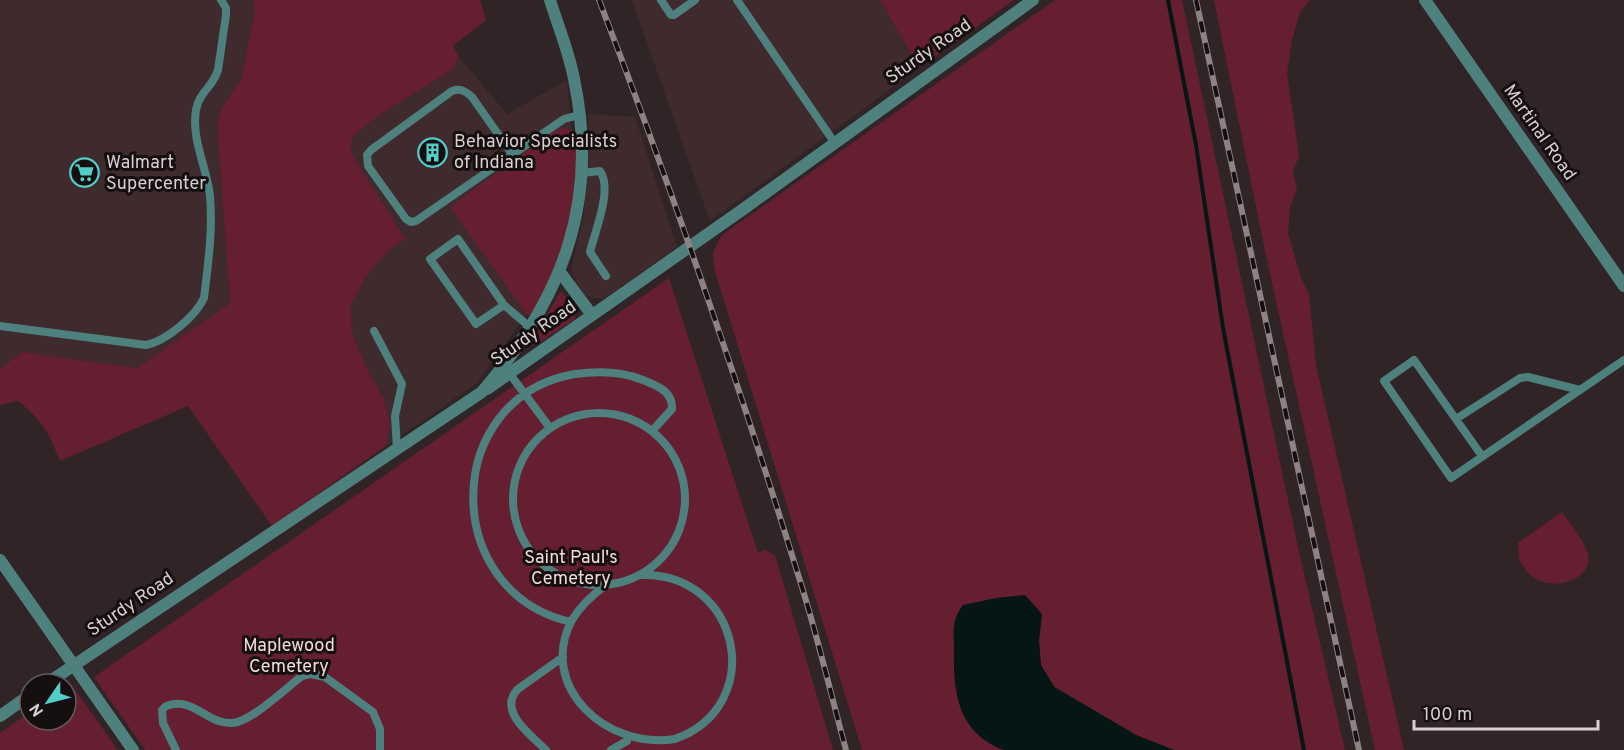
<svg xmlns="http://www.w3.org/2000/svg" width="1624" height="750" font-family="Overpass,sans-serif">
<style>
.built{fill:#3f2b2e}
.green{fill:#661f30}
.water{fill:#051615}
.lines{fill:none;stroke-linecap:round;stroke-linejoin:round}
.stream{stroke:#051615;stroke-width:4}
.service{stroke:#4e807d;stroke-width:8}
.minor{stroke:#4e807d;stroke-width:12}
.tertiary{stroke:#4e807d;stroke-width:12}
.rail-casing{stroke:#8d8284;stroke-width:6}
.rail{stroke:#150f10;stroke-width:4;stroke-dasharray:11;stroke-linecap:butt}
.labels{text-anchor:middle;dominant-baseline:central;stroke-width:6;stroke-linejoin:round;paint-order:stroke}
.street-label{font-size:18px;fill:#d8cfd0;stroke:#150f10}
.poi-label{font-size:18px;fill:#d8cfd0;stroke:#150f10;text-anchor:start}
.park-label{font-size:18px;fill:#f4d9dc;stroke:#150f10}
</style>
<rect width="100%" height="100%" fill="#312426"/>
<path class="built" d="M0,0h253l2,11 -14,69 -18,26 -6,16 13,181 -93,65 -115,-16 -22,17z
M632,0h248l39,68 -209,153z
M459,57l48,57 60,-34 6,66 -33,150 -64,88 -90,62 4,-21 -6,-26 -17,-30 -15,-37 -1,-28 16,-29 23,-26 -39,-96 1,-16 26,-21 75,-47z
M589,114l46,3 42,130 -73,52 -11,-1 -8,-3 -7,-10 -7,-16 13,-55z"/>
<path class="green" d="M253,0h227l6,20 -33,26 6,11 -6,12 -75,47 -26,21 -1,16 54,86 -15,10 -23,26 -16,29 1,28 15,37 17,30 6,26 -4,21 -114,80 -84,-120 -128,55c-11,-28 -18,-41 -42,-60l-18,4v-36l22,-17 115,16 93,-65 -13,-181 6,-16 18,-26 14,-69z
M880,0h134l-95,68z
M1055,0h127l117,552 46,198h-171l-38,-15 -81,-48 -14,-22 -2,-24 3,-27 -50,131 12,5h-142l-148,-482 -1,-16 9,-17z
M1214,0h96l-10,12 -8,28 -5,33 12,83 -6,15 4,18 -7,18 -2,26 13,45 8,16 7,71 88,385h-29l-111,-504z
M563,128l11,3c10,23 -3,96 -12,120 -7,20 -18,40 -27,59l-7,6 -78,-109 104,-76z
M669,278l89,275 7,-3 10,5 58,195h-688l-51,-73z
M562,292l15,17 -2,10 -40,27 -5,-1 28,-50z
M1562,512c8,12 20,26 25,39 12,29 -47,51 -67,10 -2,-5 -1,-12 -2,-18z
M71,684l47,66h-118v-17l30,-21v8h36v-33z"/>
<path class="water" d="M1025,595l17,19 -3,27 2,24 13,22 82,48 38,15h-170c-46,-17 -51,-57 -50,-100 0,-19 -3,-29 9,-45l33,-7z"/>
<g class="lines">
<path class="stream" d="M1168,0l28,145 27,183 81,422"/>
<path class="service" d="M661,0l10,15h3l21,-15
M737,0l97,142
M512,154l-40,-57c-7,-6 -11,-9 -20,-6l-81,59 -4,5 1,11 38,53 5,3 5,-1 148,-102 15,-4
M582,173l18,-2c13,18 -5,60 -10,81l16,24
M504,305l-28,19 -46,-65 28,-20 46,66 27,23
M0,326l146,19c20,-4 49,-28 58,-47 4,-34 9,-68 6,-102 -3,-28 -19,-57 -14,-86 3,-18 17,-23 22,-40l8,-55v-7l-5,-8
M374,331l28,53 -7,32 2,33
M509,373l41,55
M513 499a86 86 0 1 1 172 0a86 86 0 1 1-172 0Z
M1456,419l64,-41 8,-1 52,13
M1482,456l-68,-96 -30,21 67,97 173,-118
M606,585c-14,10 -25,20 -34,35 -35,66 34,130 103,119 93,-33 66,-168 -35,-164
M571,622c-132,-30 -130,-225 4,-248 22,-3 46,-3 68,6 14,6 30,11 29,29l-20,22
M176,750l-13,-27 -1,-13 4,-4c28,-10 40,18 66,17 18,0 55,-36 70,-47l8,-2 15,3 48,35 7,17v21
M546,750c-16,-16 -49,-39 -28,-61l45,-32
M611,750l16,-9"/>
<path class="minor" d="M1425,0l199,286
M560,272l32,43
M487,389l255,-179 291,-210
M0,560l133,190"/>
<path class="tertiary" d="M46,684l436,-292c80,-93 118,-190 92,-313 -5,-27 -16,-53 -24,-79
M0,716l30,-21"/>
<defs>
<path id="rail" d="M599,0c74,192 141,387 202,584 17,54 30,111 45,166
M1196,0l163,750"/>
</defs>
<use href="#rail" class="rail-casing"/>
<use href="#rail" class="rail"/>
</g>
<defs>
<symbol id="building-ring" viewBox="-11 -11 22 22"><circle r="9.5" fill="#150f10" stroke="#53cdc9" stroke-width="1.5"/><path d="M-4-6H4V6H1V3H-1V6H-4ZM-2.5-4.3h1.7v1.8h-1.7ZM.8-4.3h1.7v1.8H.8ZM-2.5-1h1.7V.8h-1.7ZM.8-1h1.7V.8H.8Z" fill="#53cdc9"/></symbol>
<symbol id="supermarket-ring" viewBox="-11 -11 22 22"><circle r="9.5" fill="#150f10" stroke="#53cdc9" stroke-width="1.5"/><path d="M-6-5.5h2.5l.6 2H6L4.5 2H-2.5L-4.4-4H-6ZM-1.5 3.2a1.3 1.3 0 1 0 .1 0ZM3 3.2a1.3 1.3 0 1 0 .1 0Z" fill="#53cdc9"/></symbol>
</defs>
<g fill-rule="evenodd">
<use href="#building-ring" x="416" y="136" width="33" height="33"/>
<use href="#supermarket-ring" x="68" y="156" width="33" height="33"/>
</g>
<g class="labels">
<g class="street-label">
<text transform="translate(929 52) rotate(-35)">Sturdy Road</text>
<text transform="translate(1539 133) rotate(55)">Martinal Road</text>
<text transform="translate(534 334) rotate(-35)">Sturdy Road</text>
<text transform="translate(131 605) rotate(-34)">Sturdy Road</text>
</g>
<g class="poi-label">
<text x="454" y="142">Behavior Specialists<tspan x="454" dy="21">of Indiana</tspan></text>
<text x="106" y="163">Walmart<tspan x="106" dy="21">Supercenter</tspan></text>
</g>
<g class="park-label">
<text x="571" y="558">Saint Paul's<tspan x="571" dy="21">Cemetery</tspan></text>
<text x="289" y="646">Maplewood<tspan x="289" dy="21">Cemetery</tspan></text>
</g>
</g>
<g transform="translate(48 702) rotate(235)"><circle r="28" fill="#150f10" stroke="#635c5d" stroke-width="1.5"/>
<path d="M0-4.5L10 22L0 15L-10 22Z" fill="#53cdc9"/>
<text y="-9" font-size="16" font-weight="bold" text-anchor="middle" fill="#d8cfd0">N</text>
</g>
<path d="M1414 720v9h184v-9" fill="none" stroke="#d8cfd0" stroke-width="3"/>
<text x="1423" y="720" font-size="18" fill="#d8cfd0" stroke="#150f10" stroke-width="4.5" paint-order="stroke">100 m</text>
</svg>
